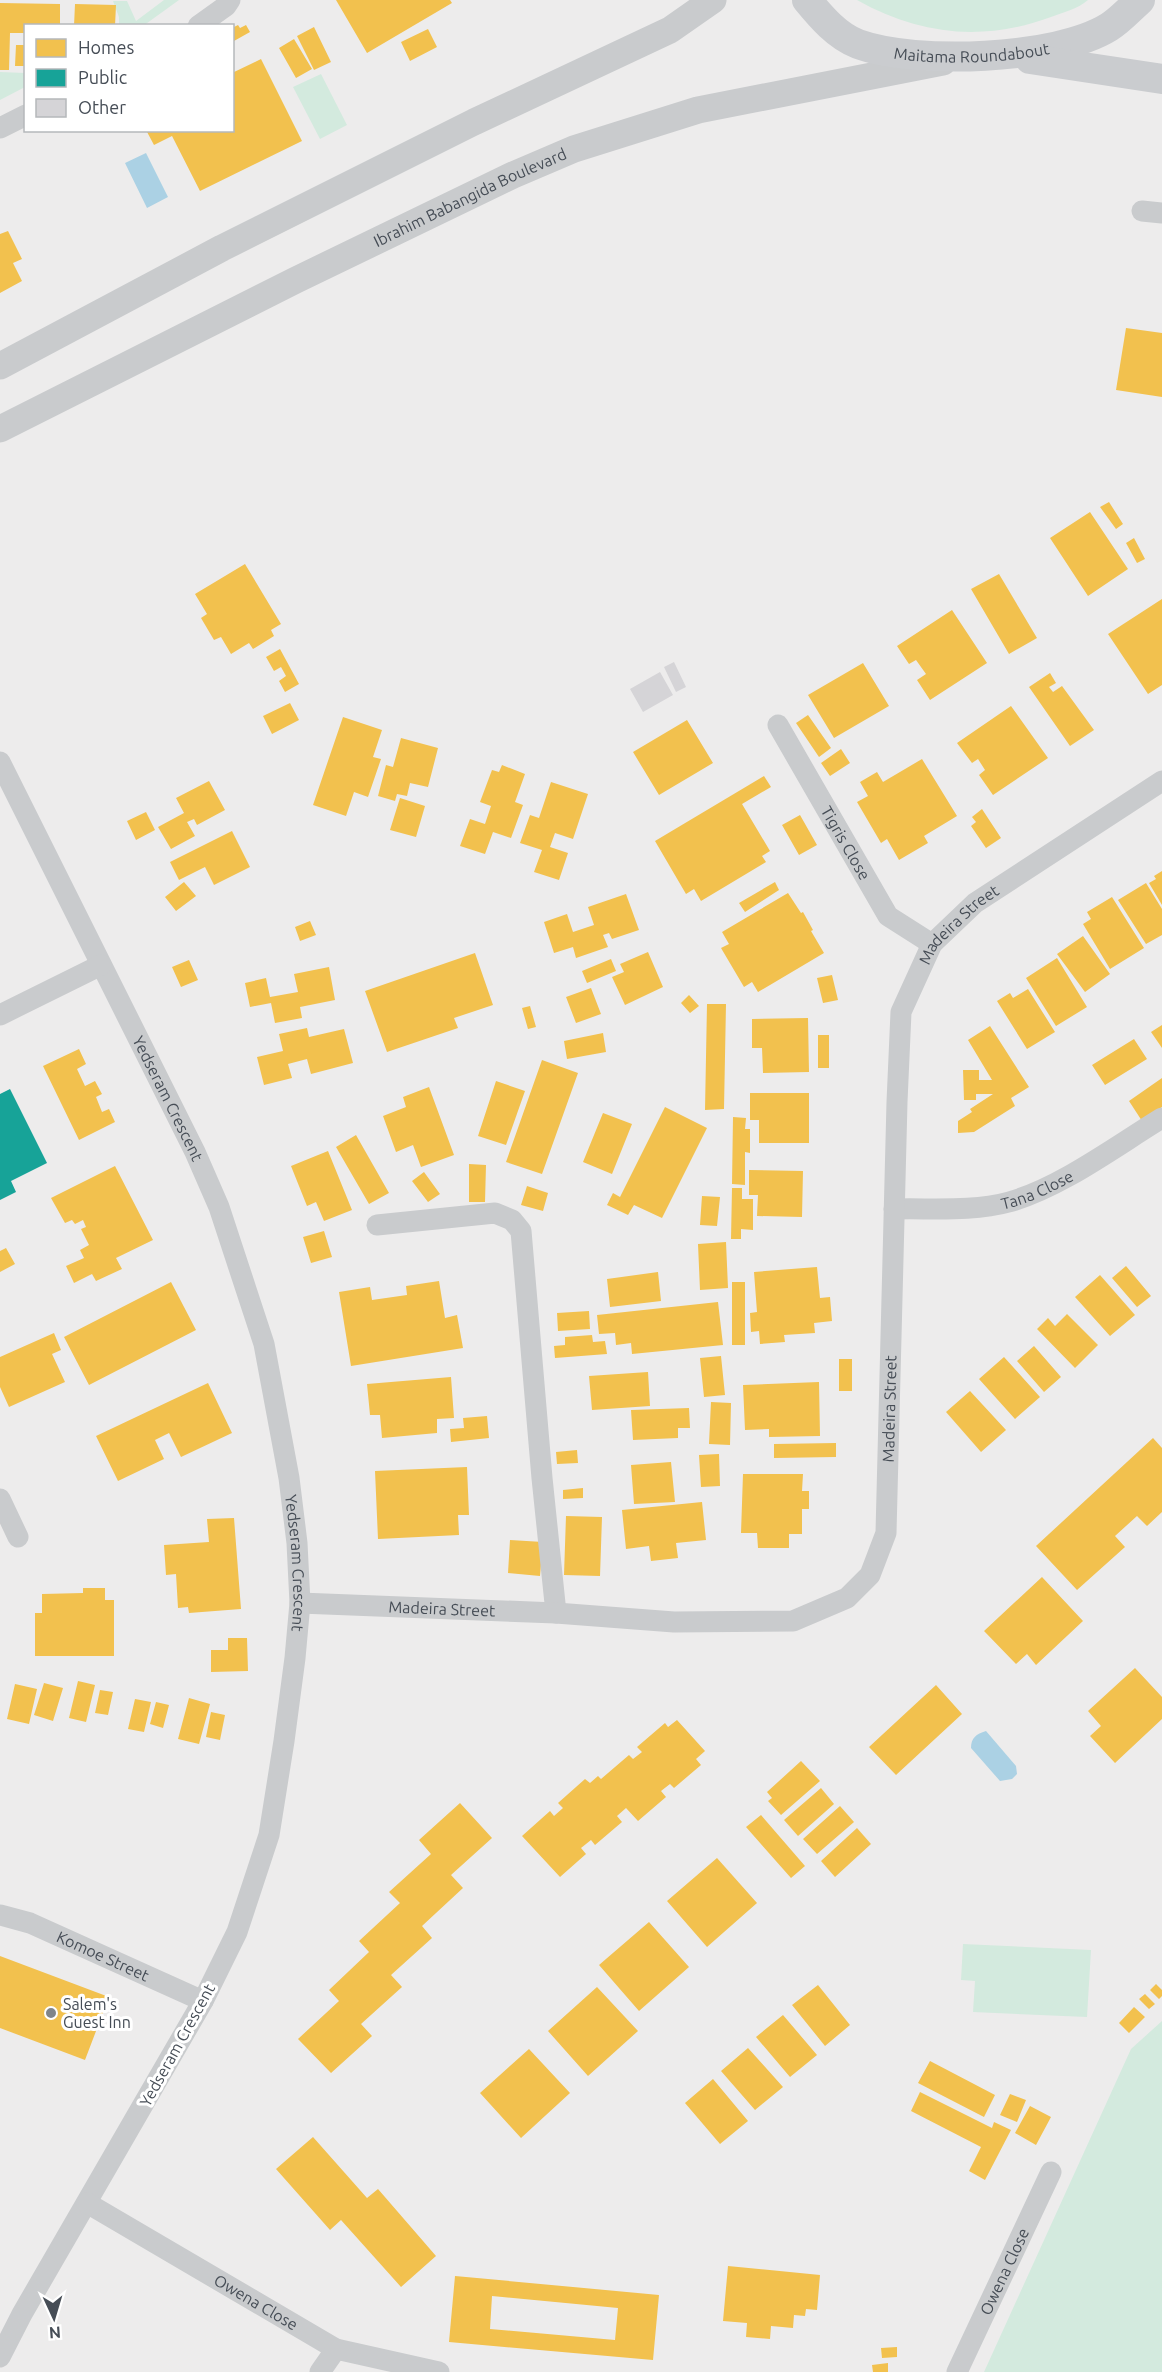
<svg xmlns="http://www.w3.org/2000/svg" width="1162" height="2372" font-family="Ubuntu,sans-serif">
<style>
.green{fill:#d3eade}
.water{fill:#abd1e4}
.homes{fill:#f2c14e;fill-rule:evenodd}
.public{fill:#17a398}
.building{fill:#d5d4d7}
.lines{fill:none;stroke-linecap:round;stroke-linejoin:round}
.minor{stroke:#c9cbcd;stroke-width:21}
.tertiary{stroke:#c9cbcd;stroke-width:27}
.secondary{stroke:#cacccf;stroke-width:30}
.poi-dot{fill:#80858a;stroke:#fff;stroke-width:2}
.labels{text-anchor:middle;dominant-baseline:central;stroke-width:6;stroke-linejoin:round;paint-order:stroke}
.street-label{font-size:16px;fill:#464d56;stroke:#fff}
.poi-label{font-size:16px;fill:#464d56;stroke:#fff;text-anchor:start}
</style>
<rect width="100%" height="100%" fill="#edecec"/>
<path class="green" d="M164,0h15l-36,26 -24,-1v-8l-6,-16h14l9,20z
M857,0h231c-10,9 -24,12 -37,17 -68,25 -132,18 -194,-17z
M0,72l25,1v14l-25,13z
M321,74l26,51 -27,14 -27,-52z
M963,1944l128,6 -4,67 -114,-5 2,-31 -14,-1z
M1162,2021v351h-178l147,-323z"/>
<path class="water" d="M146,153l22,44 -21,11 -22,-45z
M986,1731l30,35 1,8 -5,5 -12,2 -29,-33c0,-10 5,-14 15,-17z"/>
<path class="homes" d="M336,0h114l2,3 -85,50z
M0,3l60,1v22h-34v7h-16l-1,37h-9z
M75,4l41,1 -1,21h-41z
M238,25l2,3 6,-3 4,7 -16,9 -2,-13z
M314,27l17,35 -17,8 -17,-34z
M428,29l9,18 -27,14 -9,-19z
M294,39l18,30 -16,9 -17,-30z
M16,45h10v21h-11z
M261,59l41,82 -102,50 -28,-55 -18,9 -8,-15h86v-57z
M8,231l14,28 -9,4 9,18 -22,12v-59z
M1126,328l36,5v64l-46,-7z
M1109,502l14,22 -7,5 -16,-22z
M1090,512l38,57 -40,27 -38,-58z
M1134,538l11,21 -8,4 -11,-20z
M245,564l36,60 -10,6 3,6 -21,13 -4,-6 -18,11 -10,-17 -7,3 -13,-22 6,-4 -12,-20z
M999,574l38,64 -28,16 -38,-65z
M1162,599v86l-14,9 -40,-60z
M952,610l35,53 -57,37 -13,-20 9,-6 -10,-14 -7,4 -12,-18z
M280,649l19,35 -14,8 -6,-11 7,-5 -5,-9 -7,4 -8,-14z
M863,663l26,43 -55,32 -26,-43z
M1050,673l6,10 -7,4 4,5 9,-6 32,44 -24,16 -41,-59z
M290,703l9,17 -27,14 -9,-18z
M1011,706l37,52 -55,37 -14,-20 6,-5 -7,-11 -6,4 -15,-20z
M808,715l23,33 -12,9 -23,-34z
M343,717l39,13 -9,27 8,2 -13,38 -14,-5 -8,24 -33,-11z
M687,720l26,43 -54,32 -26,-43z
M401,738l37,10 -10,39 -18,-4 -3,13 -10,-2 -2,7 -17,-5 8,-31 7,2z
M841,749l9,14 -20,13 -9,-13z
M922,759l35,57 -33,20 4,7 -29,17 -12,-21 -6,4 -24,-41 11,-6 -8,-14 17,-10 6,10z
M502,765l23,9 -10,28 8,3 -12,33 -18,-6 -8,22 -25,-8 10,-27 15,5 6,-18 -11,-4 12,-32 7,2z
M764,776l7,11 -29,17 28,47 -8,5 4,6 -65,39 -7,-12 -8,5 -31,-53z
M209,781l16,29 -28,15 -3,-6 -7,3 8,14 -24,13 -13,-22 26,-14 -8,-15z
M551,782l37,12 -15,45 -18,-6 -5,14 18,6 -9,27 -25,-8 8,-22 -22,-7 10,-28 9,3z
M400,798l25,8 -9,31 -26,-7z
M982,809l19,29 -15,10 -15,-22 5,-4 -4,-5z
M146,812l9,18 -19,10 -9,-19z
M800,815l17,30 -18,10 -17,-30z
M232,831l18,36 -36,18 -9,-18 -26,13 -9,-18z
M1162,871v34l-13,-22 7,-4 -2,-3z
M184,882l12,14 -20,15 -11,-14z
M775,882l4,8 -34,22 -6,-9z
M1146,883l16,26v26l-16,9 -28,-44z
M788,893l13,20 2,-1 10,18 -2,1 13,22 -66,39 -6,-10 -8,5 -23,-39 8,-4 -7,-12z
M626,894l13,36 -27,9 -3,-6 -6,2 5,12 -32,11 -3,-11 -19,6 -10,-31 23,-8 6,18 21,-7 -6,-18z
M1112,897l32,51 -34,21 -27,-45 8,-5 -4,-7z
M310,921l6,14 -16,6 -5,-14z
M1083,936l27,38 -25,18 -28,-38z
M648,952l15,35 -38,18 -13,-28 12,-5 -4,-8z
M475,953l18,52 -39,13 4,10 -71,24 -22,-61z
M1057,958l30,49 -31,19 -30,-48z
M611,959l5,12 -29,12 -5,-12z
M189,960l9,20 -17,7 -9,-20z
M329,967l6,33 -35,7 2,11 -27,5 -4,-20 -21,4 -5,-24 21,-5 4,19 28,-5 -4,-18z
M832,975l6,25 -15,3 -6,-25z
M591,988l10,26 -25,9 -10,-26z
M1028,989l27,43 -28,17 -30,-48 13,-8 3,5z
M689,995l10,11 -9,7 -9,-10z
M707,1004h19l-2,105 -19,1z
M530,1006l6,21 -8,2 -6,-21z
M808,1018l1,54 -46,1 -1,-25h-10v-29z
M1162,1025v23l-11,-16z
M990,1026l39,61 -18,11 4,8 -41,26 -16,1v-12l14,-9 -2,-3 23,-15h-17v6h-12l-1,-30h16v10h13l-24,-40z
M307,1028l2,9 35,-8 9,34 -42,11 -4,-15 -19,5 4,14 -28,7 -7,-28 26,-6 -4,-17z
M603,1033l3,19 -39,7 -3,-18z
M818,1035h11v33h-11z
M1134,1039l13,20 -42,26 -13,-20z
M79,1049l7,15 -9,5 8,17 10,-5 7,13 -6,3 6,15 7,-3 6,13 -36,18 -36,-74z
M542,1060l36,13 -36,101 -36,-12z
M1162,1078v29l-20,14 -13,-20z
M496,1081l29,10 -19,54 -28,-9z
M429,1087l25,68 -33,12 -8,-22 -17,7 -13,-36 23,-9 -3,-10z
M750,1093h59v50h-50v-23h-9z
M665,1107l42,21 -45,90 -28,-13 -6,10 -21,-10 6,-12 7,4z
M603,1113l29,11 -20,50 -29,-12z
M733,1117l13,1 -1,11h5v24l-5,-1v33l-13,-1z
M356,1135l33,58 -20,11 -33,-57z
M328,1151l24,59 -28,11 -8,-19 -9,4 -16,-40z
M469,1164l17,1 -1,37h-16z
M115,1166l38,74 -37,18 6,11 -26,12 -4,-7 -18,9 -8,-17 18,-8 -4,-8 9,-5 -8,-16 5,-2 -3,-7 -8,4 -3,-4 -7,3 -14,-25z
M749,1170l54,1 -1,46 -45,-1 1,-21h-9z
M424,1172l16,22 -12,8 -16,-21z
M527,1186l21,7 -5,18 -22,-6z
M732,1188h10v11h11v31l-12,-1v10h-10z
M702,1196l18,1 -3,29 -17,-1z
M324,1231l8,26 -21,6 -8,-26z
M726,1242l2,46 -28,2 -2,-46z
M6,1248l9,16 -15,8v-21z
M1126,1266l25,30 -14,11 -25,-29z
M817,1267l3,31 10,-1 2,24 -18,2 1,10 -31,2 1,7 -25,2 -1,-13 -8,1 -1,-19 7,-1 -3,-40z
M658,1272l3,29 -51,6 -3,-28z
M1100,1275l35,40 -25,21 -35,-39z
M439,1281l6,37 12,-3 6,33 -112,18 -12,-74 31,-5 2,13 35,-5 -1,-9z
M171,1282l25,48 -107,55 -25,-48z
M732,1282h13v63h-13z
M718,1302l5,43 -91,9 -1,-11 -15,2 -1,-12 -16,1 -2,-19z
M589,1311l1,18 -32,2 -1,-18z
M1067,1314l31,31 -23,23 -38,-39 11,-11 7,8z
M54,1333l7,17 -9,4 13,28 -56,25 -9,-20v-30z
M592,1335l1,7 12,-1 2,13 -52,4 -1,-12 11,-1v-8z
M1034,1346l27,31 -17,15 -27,-31z
M721,1356l4,39 -21,2 -4,-39z
M1004,1357l36,40 -25,22 -36,-40z
M839,1359h13v32h-13z
M648,1372l2,34 -58,4 -3,-34z
M451,1377l3,41 -17,1v14l-55,5 -2,-23h-10l-3,-31z
M819,1382l1,54 -51,1v-8l-24,1 -2,-45z
M208,1383l24,50 -51,24 -12,-24 -14,7 9,19 -46,22 -22,-45z
M970,1391l36,39 -25,22 -35,-40z
M711,1402l20,1 -1,42 -21,-1z
M689,1408l1,20h-12v10l-45,2 -2,-30z
M487,1416l2,22 -38,4 -1,-13 14,-1 -1,-10z
M1153,1438l9,10v64l-15,14 -10,-10 -22,20 10,11 -48,43 -41,-44z
M836,1443v14l-62,1v-14z
M577,1450l1,13 -21,1 -1,-12z
M719,1454l1,32 -19,1 -2,-32z
M671,1462l4,40 -41,2 -3,-39z
M467,1467l2,48h-11l1,20 -81,4 -3,-68z
M743,1474h60l-1,17h7v18h-7v25h-13v14h-31l-1,-15h-16z
M583,1488v10l-20,1v-9z
M702,1502l4,38 -30,3 2,15 -27,3 -2,-15 -23,3 -4,-39z
M566,1516l36,1 -2,59 -36,-1z
M234,1518l7,91 -52,4 -1,-6 -10,1 -2,-34 -10,1 -2,-30 45,-3 -2,-23z
M510,1540l33,2 -3,34 -32,-3z
M1042,1577l41,44 -47,44 -9,-11 -11,10 -32,-33z
M83,1588h22v12h9v56h-79v-43h7v-19l41,-1z
M228,1638h19l1,33 -37,1v-22h17z
M1135,1668l27,29v22l-47,44 -25,-27 11,-10 -13,-15z
M78,1681l17,4 -9,37 -17,-4z
M44,1683l19,5 -10,33 -19,-6z
M15,1684l22,5 -8,35 -22,-5z
M936,1685l26,29 -66,61 -27,-28z
M100,1690l13,2 -5,23 -13,-2z
M189,1698l21,6 -11,40 -21,-5z
M135,1699l16,3 -7,30 -16,-3z
M156,1702l13,3 -6,23 -13,-4z
M211,1712l14,3 -5,25 -14,-3z
M677,1720l28,31 -9,8 5,6 -27,23 -4,-4 -9,7 5,6 -28,24 -12,-13 -9,8 5,6 -27,23 -4,-5 -10,8 5,6 -26,23 -38,-41 28,-25 4,5 9,-8 -5,-5 27,-24 5,4 8,-7 3,3 28,-24 4,4 9,-7 -5,-5 28,-24 3,4z
M801,1761l19,20 -39,34 -13,-14 4,-3 -5,-6z
M821,1788l13,16 -36,32 -14,-16z
M460,1803l32,35 -41,37 12,13 -41,38 10,12 -41,37 11,12 -41,37 11,12 -41,37 -33,-34 41,-38 -10,-11 40,-38 -10,-11 41,-38 -11,-11 42,-38 -12,-14z
M840,1806l14,16 -37,32 -14,-15z
M761,1815l44,51 -14,12 -45,-51z
M857,1828l14,16 -36,33 -14,-16z
M717,1858l40,45 -50,44 -40,-46z
M649,1922l40,45 -50,44 -40,-46z
M0,1956l109,41 -24,63 -85,-32z
M1156,1984l6,6v6l-3,3 -9,-9z
M818,1985l32,40 -25,21 -33,-41z
M597,1987l41,44 -50,45 -40,-45z
M1145,1994l10,10 -6,5 -10,-10z
M1134,2007l11,10 -16,16 -10,-10z
M783,2015l34,40 -27,22 -34,-40z
M748,2048l35,39 -28,23 -34,-39z
M529,2049l41,44 -49,45 -41,-45z
M930,2061l65,34 -11,22 -66,-34z
M713,2079l35,42 -28,23 -35,-41z
M920,2092l72,36 2,-6 17,8 -26,50 -16,-9 12,-24 -70,-36z
M1010,2094l16,6 -9,22 -17,-7z
M1030,2106l21,11 -15,28 -21,-12z
M313,2137l54,61 11,-9 58,67 -35,31 -60,-67 -11,10 -54,-61z
M728,2266l92,9 -3,35 -11,-1 -1,7 -11,-1 -1,13 -22,-2 -1,13 -24,-2 1,-14 -24,-2z
M455,2276l204,19 -6,65 -204,-18zM492,2296l126,12 -3,32 -125,-11z
M897,2347v10l-15,1 -1,-10z
M888,2363v9h-15l-1,-7z"/>
<path class="public" d="M10,1089l37,74 -36,18 5,11 -16,8v-106z"/>
<path class="building" d="M674,662l12,25 -10,5 -12,-25z
M660,672l13,23 -30,17 -13,-23z"/>
<g class="lines">
<g class="minor">
<path d="M198,26l28,-20 4,-6"/>
<path d="M0,128l26,-13"/>
<path d="M1142,211l20,2"/>
<path id="s1" d="M778,725l110,191 44,28"/>
<path id="s2" d="M0,762l195,390 24,55 45,137 25,134 8,65 3,60 -5,55 -11,83 -15,94 -32,97 -34,69 -181,313 -22,43"/>
<path d="M0,1015l101,-50"/>
<path id="s3" d="M894,1209c37,-1 79,3 115,-7 51,-14 107,-56 153,-84"/>
<path d="M377,1225l118,-12 17,7 9,11 21,247 14,135"/>
<path d="M0,1499l18,38"/>
<path id="s4" d="M300,1603l256,10 118,9 119,-1 54,-23 23,-23 16,-42 11,-431 4,-90 31,-68 43,-41 187,-122"/>
<path id="s5" d="M0,1915l30,8 173,78"/>
<path id="s6" d="M87,2203l249,146 103,23"/>
<path d="M320,2372l16,-23"/>
<path id="s7" d="M957,2372l94,-200"/>
</g>
<g class="tertiary">
<path d="M0,366l222,-118 252,-126 196,-92 43,-30"/>
<path id="s8" d="M0,429l296,-149 217,-105 61,-26 124,-39 245,-48"/>
</g>
<g class="secondary">
<path id="s9" d="M807,0c14,17 30,36 51,44 58,21 198,16 251,-17 11,-7 21,-18 31,-27"/>
<path d="M1030,59l132,20"/>
</g>
</g>
<circle class="poi-dot" cx="51" cy="2013" r="6"/>
<g class="labels">
<g class="street-label">
<text stroke="none"><textPath href="#s9" startOffset="183">Maitama Roundabout</textPath></text>
<text stroke="none"><textPath href="#s8" startOffset="524">Ibrahim Babangida Boulevard</textPath></text>
<text stroke="none"><textPath href="#s1" startOffset="136">Tigris Close</textPath></text>
<text stroke="none"><textPath href="#s4" startOffset="1258">Madeira Street</textPath></text>
<text stroke="none"><textPath href="#s2" startOffset="376">Yedseram Crescent</textPath></text>
<text stroke="none"><textPath href="#s3" startOffset="146">Tana Close</textPath></text>
<text stroke="none"><textPath href="#s4" startOffset="754">Madeira Street</textPath></text>
<text stroke="none"><textPath href="#s2" startOffset="862">Yedseram Crescent</textPath></text>
<text stroke="none"><textPath href="#s4" startOffset="142">Madeira Street</textPath></text>
<text stroke="none"><textPath href="#s5" startOffset="111">Komoe Street</textPath></text>
<text transform="translate(177 2045) rotate(-61)">Yedseram Crescent</text>
<text stroke="none"><textPath href="#s7" startOffset="111">Owena Close</textPath></text>
<text stroke="none"><textPath href="#s6" startOffset="196">Owena Close</textPath></text>
</g>
<g class="poi-label">
<text x="63" y="2004">Salem's<tspan x="63" dy="18">Guest Inn</tspan></text>
</g>
</g>
<rect x="24" y="24" width="210" height="108" fill="#ffffff" stroke="#b5b8bb" stroke-width="1.5"/>
<rect x="36" y="39" width="30" height="18" fill="#f2c14e" stroke="#b5b8bb" stroke-width="1.5"/>
<text x="78" y="54" font-size="18" fill="#464d56">Homes</text>
<rect x="36" y="69" width="30" height="18" fill="#17a398" stroke="#b5b8bb" stroke-width="1.5"/>
<text x="78" y="84" font-size="18" fill="#464d56">Public</text>
<rect x="36" y="99" width="30" height="18" fill="#d5d4d7" stroke="#b5b8bb" stroke-width="1.5"/>
<text x="78" y="114" font-size="18" fill="#464d56">Other</text>
<g transform="translate(54 2318) rotate(176)" stroke="#ffffff" stroke-width="4.5" paint-order="stroke">
<path d="M0-4.5L10 22L0 15L-10 22Z" fill="#464d56"/>
<text y="-9" font-size="16" font-weight="bold" text-anchor="middle" fill="#464d56">N</text>
</g>
</svg>
